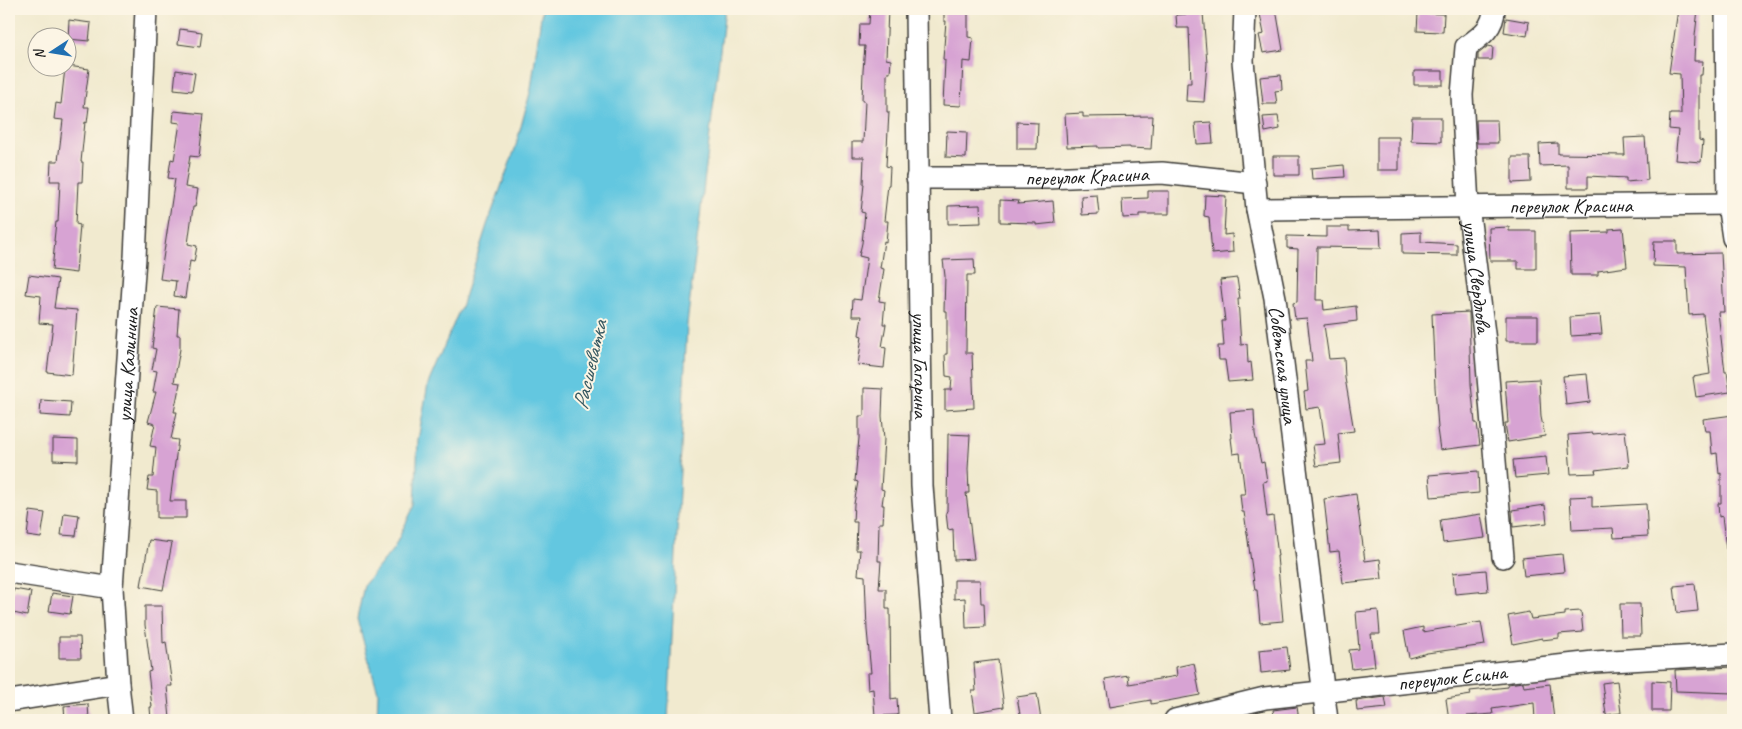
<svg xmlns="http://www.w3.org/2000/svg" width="1742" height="729" font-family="Caveat,sans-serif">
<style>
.water{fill:#63c7e0;stroke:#40727e}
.building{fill:#d7a3d3}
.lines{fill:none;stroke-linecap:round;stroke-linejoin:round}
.minor-casing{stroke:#3c3b37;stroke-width:24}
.minor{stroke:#fff;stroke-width:21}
.labels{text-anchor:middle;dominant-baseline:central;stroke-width:4;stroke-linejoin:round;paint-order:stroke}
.street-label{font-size:21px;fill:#1c1c1c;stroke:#fcf5e5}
.water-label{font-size:22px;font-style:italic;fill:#355861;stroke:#fcf5e5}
</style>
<rect width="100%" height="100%" fill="#fcf5e5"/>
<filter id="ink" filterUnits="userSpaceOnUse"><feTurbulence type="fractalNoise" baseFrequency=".02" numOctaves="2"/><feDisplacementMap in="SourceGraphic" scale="10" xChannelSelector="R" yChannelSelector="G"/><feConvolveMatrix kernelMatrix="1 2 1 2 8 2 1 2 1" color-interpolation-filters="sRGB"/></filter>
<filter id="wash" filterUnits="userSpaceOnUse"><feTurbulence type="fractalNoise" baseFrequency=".0096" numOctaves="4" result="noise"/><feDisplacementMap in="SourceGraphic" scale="20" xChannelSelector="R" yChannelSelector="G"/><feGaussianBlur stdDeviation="1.12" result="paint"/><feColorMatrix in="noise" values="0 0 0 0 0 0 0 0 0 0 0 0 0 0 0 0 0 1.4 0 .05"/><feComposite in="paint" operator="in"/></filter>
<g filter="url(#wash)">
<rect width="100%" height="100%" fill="#f1eacf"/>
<path class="water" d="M542,9h183l-38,315 -19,396h-291l1,-28 -21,-73 7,-34 30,-37 21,-44 3,-64 10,-56 34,-80 25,-79 28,-76 16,-60z"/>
<g id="blocks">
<path class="building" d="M870,9h18l-2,50 5,1 -1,13h-3v39h2l-3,54 4,1 -1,18h-1l-4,36h4l-2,21 -2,-1 -4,27 4,1 -5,32 6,1 -2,22h3l-4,23 4,1 -2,20 -26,-3 4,-29 -3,-1 3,-19h-10l1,-17 8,1 6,-42 -8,-2 3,-13 3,-30 -4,-1 3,-28h-1l1,-27h-12v-15h11l2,-41h-3l1,-30 2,-25h-6l1,-22h9z
M944,9h24v28l5,1 -2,24 -8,-1 -2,45 -18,-1 2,-45 -2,-1 3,-38h-2z
M1259,9h17l7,41 -20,3 -4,-18 5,-1z
M1678,9h20l-3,27 -1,25h9l-1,14h-3v65l4,1 -2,21 -26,-2 3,-30 -9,-1 1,-15h11l-1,-40 -11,-1z
M1203,13l4,50 -3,39 -18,-1 1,-18h4l-2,-55h-12l-1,-13z
M1418,13l26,1 -1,18 -26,-1z
M1506,18l23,4 -2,14 -23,-4z
M69,20l22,3 -2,18 -21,-2z
M180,29l22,3 -2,15 -22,-3z
M1488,46l5,1 -1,13h-14v-6z
M68,66l21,3 -5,38h5l-2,16 -2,-1 -4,40h2l-1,20h-4l-2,42 4,1 -4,48 -24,-3 3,-29h-1l2,-19h2l2,-41h-10l1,-20h7l5,-41 -9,-1 2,-16 5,1 4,-36z
M176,70l19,3 -3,18 -18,-2z
M1414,71h29v14h-29z
M1281,75l1,15 -7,1 2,13h-14l-3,-27z
M174,111l30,3 -5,43 -9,-1 -5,31 13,2 -3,18h-2l-5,37 9,2 -3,16 -4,-1 -5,37 -11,-2 2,-15 -16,-2 15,-100 -7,-1 3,-19 3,1 6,-37 -7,-1z
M1083,113v4l70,-1 -2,33 -21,-1v-1l-32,1v-2l-31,1 -2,-33z
M1278,116l2,13 -15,3 -2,-15z
M1412,117h29v25l-30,-1z
M1476,120h21l1,23h-21z
M1017,122l21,1 -1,26h-20z
M1211,122l2,21 -16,1 -2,-21z
M947,131l20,1 -1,26 -20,-1z
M1377,137h22v33h-22z
M1645,137l3,43 -22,2v-4l-38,-2v12h-20v-23l-28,1 -1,-22 19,-1v11l67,1 -1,-17z
M1273,156h26v19h-26z
M1512,157h18l1,25 -19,1z
M1344,165l1,12 -33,2 -1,-11z
M1148,191h21v23h-30v3l-16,1 -1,-19 26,-1z
M1097,195l2,19 -17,1 -1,-19z
M1205,195l21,1 -2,39 8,-1 1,18 -21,2 -3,-37 -5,-1z
M1000,200l19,1 -1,3 35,-3 2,22 -19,2v-2l-36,-1z
M980,205l1,18 -33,1v-18z
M1326,227h23v4l31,-1 1,18 -64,-1 -1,53h7l1,10 32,-4 1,15 -33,4 5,34 15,-1 1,20 9,53 -16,2 3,30 -25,3 -3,-21 12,-1 -5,-37 -14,2 -2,-17 4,-1 -3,-30h7l-5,-43 -12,1 -2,-16 4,-1 1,-53 -11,-1v-12l39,1z
M1509,227v4h27v38h-18v-8h-28l-1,-33z
M1623,228l4,39 -29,4v4h-27l-1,-42 39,-1v-3z
M1421,232v10l36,2v11l-55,-1v-21z
M1654,241h23v13l44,-1 3,59h-6l7,60h2l3,20 -34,5 -3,-20 17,-3 -7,-60 -14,1 -3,-48 -33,-1z
M974,259l1,16h-8l-1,78h6l2,55 -29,2v-20h6l1,-13 -6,-1 -1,-22h2v-43h-3l1,-35 -2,-16z
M29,275l29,4 -4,29 23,2 -5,65 -25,-3 6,-48 -14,-1 2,-27 -15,-2z
M1237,278l3,21h-2l3,46 6,-1 1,19 3,-1 2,18 -25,2 -3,-22h-6l-1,-14h6l-2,-25h3l-5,-41z
M157,307l22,2 -2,26h3v14l-6,33 6,1 -6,29h3l-6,27 7,1 -8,61h16v17h-29v-27l-10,-1 2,-13h4l3,-30 -6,-1 5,-22 -7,-2 8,-30h-3l4,-21 -5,-1 4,-21 -4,-1z
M1469,312l2,72 4,39h2l3,22 -40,5 -3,-21 1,-1 -3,-41 -3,-73z
M1600,315l2,19 -31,2 -1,-19z
M1506,316h32v25h-32z
M1587,374l3,28 -24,3 -3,-29z
M1539,379l2,38 4,19 -37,6 -3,-19h3l-3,-42z
M864,388l19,1 -1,27 2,23 -3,50 3,1 -2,15h2l-1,18h-4l-1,38h3l-2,28h7v20h4l1,90 6,-1 1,17 -23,1 -2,-27 -5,1 -1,-17h4l-4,-43 -2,-54 -7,-1 2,-25h-4l1,-28h-4l1,-18 4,-22 -3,-1 4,-43v-22h5z
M41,400l30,2 -1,15 -30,-2z
M1254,410l1,24 6,29 3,-1 3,19 -4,1 4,35 6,-1 5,40h-1l6,65 -23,2 -3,-33h-2l-11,-78h-2l-2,-18h5l-5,-41 -7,1 -2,-16h1l-2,-26z
M1733,415v133l-7,1 -4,-33 -3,1 -1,-14h3v-30l-2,1 -2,-21 -5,1 -2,-23h-5l-2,-12z
M1625,431l4,35 -34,4 1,3 -25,1 -3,-39 25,-2v1z
M948,434l22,1 -2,34 1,24h-3l8,66 -20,1 -1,-31 -5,1 -2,-18 1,-1z
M53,439l25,1v21l-25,-1z
M1546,457l2,18 -33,3 -2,-18z
M1478,471l1,22 -48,4 -2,-22z
M1356,494l9,67 15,-2 2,20 -39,4 -4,-32 -9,1 -6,-53z
M1592,496v11l54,-3 2,32 -34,2 -1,-10 -41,2 -2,-33z
M1545,505l2,18 -34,4 -1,-17z
M30,511l15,2 -4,25 -14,-2z
M64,513l15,2 -3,21 -15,-1z
M1481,514l4,24 -42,5 -3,-23z
M149,540l23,3 -9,47 -22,-4z
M1562,554l2,18 -40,4 -2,-18z
M1486,570l2,21 -33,3 -2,-21z
M954,580h26l1,23h3l1,24 -19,1 -1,-30 -11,1z
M1695,584l3,27 -21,2 -3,-27z
M14,589l17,3 -4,24 -18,-4z
M52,593l21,3 -3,18 -21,-3z
M1620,604h20l1,32h-20z
M145,606h17l1,37 3,-1 6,44h-5l3,33 -19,1 -1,-13h2l-4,-35 3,-1 -6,-46z
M1378,610l2,24h-9l4,32 -23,3 -3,-19 10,-1 -3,-37z
M1581,611l2,21 -24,2v4l-17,2v-2l-29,6 -5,-28 21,-4 2,7 34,-4v-3z
M1481,622l4,23 -58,8 -18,5 -5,-27 19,-4v5z
M59,637h21l1,21h-22z
M1287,647l3,23 -29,3 -2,-23z
M998,660l6,47 -29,5 -3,-21h4l-2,-28z
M1194,663l6,32 -49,9v-4l-41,7 -5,-28 23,-4 1,9 48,-8 -1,-9z
M1733,667v26l-57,-2 -1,-21z
M1617,681l4,32 -15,2 -4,-32z
M1652,681l18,1 -1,29h-17z
M1523,682l1,5 26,-3 4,36h-19l-1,-17 -42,6 1,5 -26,2v4h-18l-3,-21 25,-4 -1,-4 38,-4v-3z
M1037,694l4,26h-20l-4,-23z
M1385,697l2,11 -30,3 -1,-10z
M88,704l1,16h-24l-1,-14z
M1297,707l2,13h-24l-2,-10z"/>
</g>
</g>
<g filter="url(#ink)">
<use href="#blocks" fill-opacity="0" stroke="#3c3b37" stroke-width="1"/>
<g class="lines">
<defs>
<g id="minor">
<path id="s1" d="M916,9l6,477 18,234"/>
<path id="s2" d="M1245,9l-2,52 14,148 18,89 52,422"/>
<path id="s3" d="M1494,9c0,19 -14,28 -28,38l-4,48 6,111 17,135 18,216"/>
<path d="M1726,9l2,195 5,34"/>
<path id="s4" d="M917,178h130l115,-5 93,10"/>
<path id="s5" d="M1257,209l476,-5"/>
<path d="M9,572l103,16"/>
<path d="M9,701l109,-17"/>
<path id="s6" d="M122,720l-4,-36 -6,-96 23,-330 11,-249"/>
<path id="s7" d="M1175,720l90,-22 329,-36 139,-8"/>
</g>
</defs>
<use href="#minor" class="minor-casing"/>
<use href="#minor" class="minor"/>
</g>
</g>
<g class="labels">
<g class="street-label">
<text stroke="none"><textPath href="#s4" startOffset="170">переулок Красина</textPath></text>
<text stroke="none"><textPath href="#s5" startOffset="314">переулок Красина</textPath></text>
<text stroke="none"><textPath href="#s3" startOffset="280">улица Свердлова</textPath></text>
<text stroke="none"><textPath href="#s2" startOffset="359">Советская улица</textPath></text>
<text stroke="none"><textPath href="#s6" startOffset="356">улица Калинина</textPath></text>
<text stroke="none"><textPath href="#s1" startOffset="356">улица Гагарина</textPath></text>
<text stroke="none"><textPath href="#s7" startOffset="281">переулок Есина</textPath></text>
</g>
<g class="water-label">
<text transform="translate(590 365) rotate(-77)">Расшеватка</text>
</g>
</g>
<rect width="1742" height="729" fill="none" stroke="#fcf5e5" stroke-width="30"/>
<g transform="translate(52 52) rotate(258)"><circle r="24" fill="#fcf5e5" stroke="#a29e95"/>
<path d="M0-4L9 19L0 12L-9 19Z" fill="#1f6fb2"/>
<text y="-8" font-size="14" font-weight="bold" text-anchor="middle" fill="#1c1c1c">N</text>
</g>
</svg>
